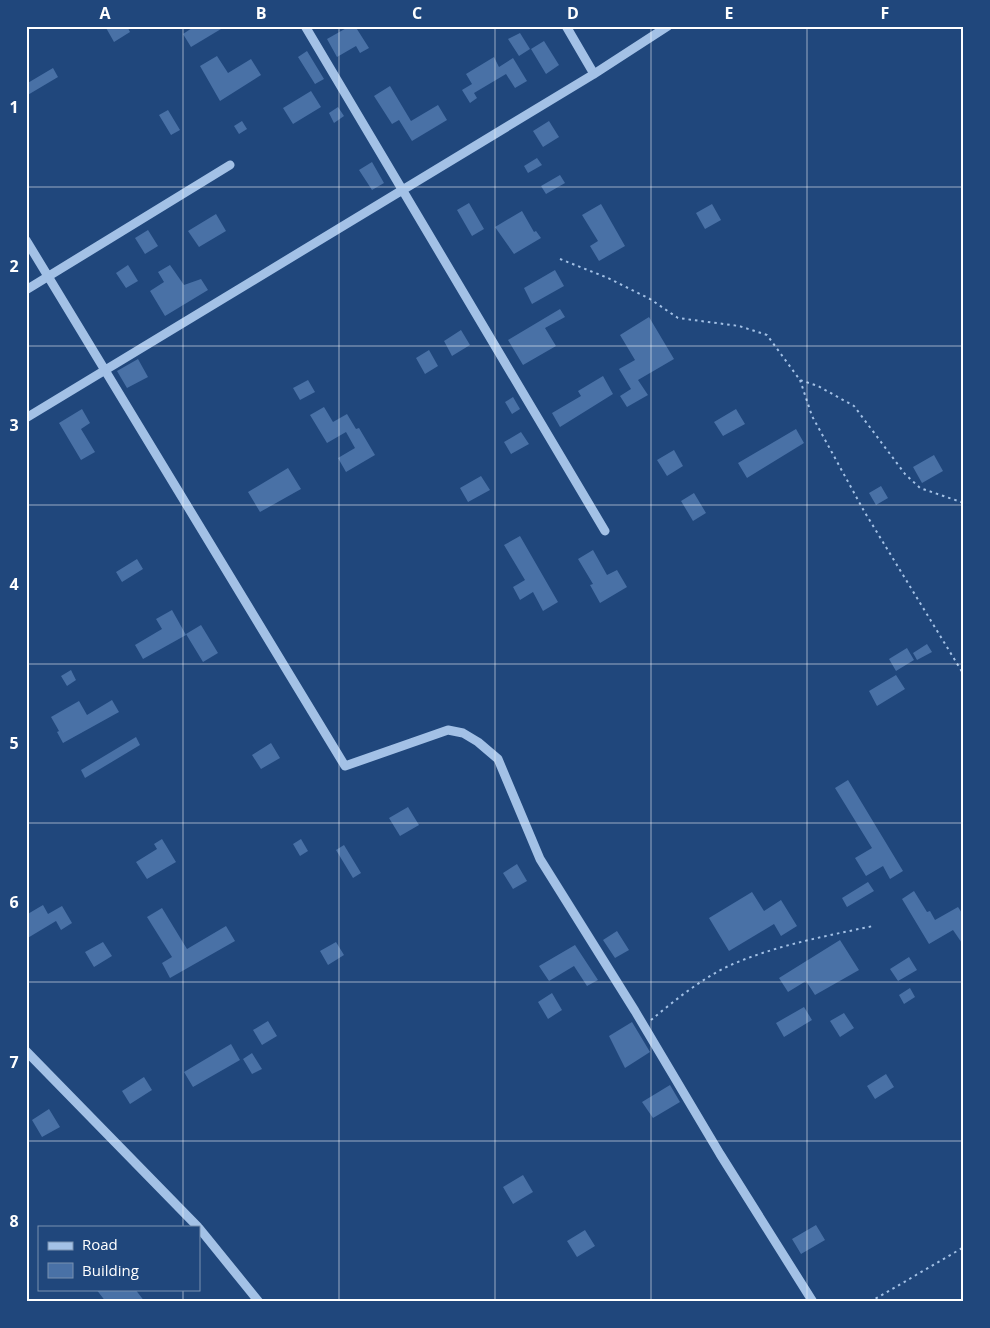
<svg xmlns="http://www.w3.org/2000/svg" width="990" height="1328" font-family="'Open Sans',sans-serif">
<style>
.building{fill:#4971a6}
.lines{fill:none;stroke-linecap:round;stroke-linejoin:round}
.path{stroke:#a3c1e6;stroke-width:2;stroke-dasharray:2.5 4;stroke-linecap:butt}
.minor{stroke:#a3c1e6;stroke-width:9}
.grid{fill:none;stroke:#fff;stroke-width:1;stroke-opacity:0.55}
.neatline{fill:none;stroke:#fff;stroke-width:2}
.grid-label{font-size:16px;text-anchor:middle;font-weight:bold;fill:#fff}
</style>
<rect width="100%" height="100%" fill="#20477c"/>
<path class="building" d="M105,26h22l3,6 -16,10z
M195,26h31l-35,21 -8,-13z
M350,26h5l14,22 -9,5 -4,-7 -19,11 -10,-18z
M520,33l10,16 -11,7 -11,-17z
M544,41l15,24 -13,9 -15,-25z
M307,51l17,28 -9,5 -17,-27z
M217,56l11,17 23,-14 10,16 -41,26 -20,-35z
M494,57l5,10 14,-9 14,23 -12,7 -9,-14 -32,19 3,5 -7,5 -8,-13 10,-6 -6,-10z
M53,68l5,9 -32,19v-12z
M390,86l21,35 27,-16 9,15 -35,21 -13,-21 -7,4 -18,-28z
M311,91l10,16 -28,17 -10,-16z
M338,107l6,9 -10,7 -5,-10z
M168,110l12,20 -9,5 -12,-20z
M242,121l5,8 -8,5 -5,-8z
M549,121l10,16 -16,10 -10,-16z
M537,158l5,7 -14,8 -4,-7z
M372,162l12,21 -12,7 -13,-20z
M560,175l5,8 -19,11 -5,-8z
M469,203l15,26 -12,7 -15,-26z
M601,204l24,42 -26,15 -9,-15 8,-5 -16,-26z
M712,204l9,16 -16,9 -9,-16z
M522,211l12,21 2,-1 5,7 -27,16 -19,-27z
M216,214l10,17 -27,16 -11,-16z
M148,230l10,16 -13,8 -10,-16z
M128,265l10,16 -12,7 -10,-15z
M170,265l14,20 17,-6 7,11 -43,26 -15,-25 14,-9 -6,-10z
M555,270l9,16 -32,18 -8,-16z
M560,309l5,8 -20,11 11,18 -33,19 -15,-25z
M649,317l25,42 -36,21 10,15 -21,12 -7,-11 11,-7 -12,-20 16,-9 -15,-25z
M461,330l9,15 -18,11 -8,-15z
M429,350l9,16 -13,8 -9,-16z
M138,359l10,18 -21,11 -10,-17z
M603,376l10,18 -53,33 -8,-14 29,-17 -3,-5z
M308,380l7,12 -15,8 -7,-12z
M513,397l7,12 -8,5 -7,-12z
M324,407l9,15 14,-8 9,15 3,-1 16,27 -29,17 -8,-14 17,-10 -9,-16 -19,11 -17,-28z
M82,409l8,14 -9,6 14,23 -14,8 -22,-37z
M736,409l9,15 -22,12 -9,-14z
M796,429l8,14 -57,35 -9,-15z
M521,432l8,12 -18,10 -7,-12z
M674,450l9,16 -16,10 -10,-16z
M934,455l9,16 -21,12 -9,-16z
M288,468l13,21 -41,23 -12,-20z
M481,476l9,14 -22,12 -8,-14z
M881,486l7,12 -12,7 -7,-12z
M694,493l12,20 -13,8 -12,-20z
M520,536l38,66 -15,9 -10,-19 -13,8 -7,-13 12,-7 -21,-35z
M593,550l14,25 10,-5 10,17 -27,16 -10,-18 3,-1 -15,-25z
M137,559l6,10 -21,13 -6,-10z
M172,610l14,25 -43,24 -8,-14 27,-16 -6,-10z
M201,625l17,28 -15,9 -17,-28z
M927,644l5,8 -15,8 -4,-7z
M907,648l7,12 -18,11 -7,-12z
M71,670l5,10 -9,6 -6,-10z
M896,675l9,14 -28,17 -8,-15z
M112,700l7,12 -56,31 -6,-11 2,-1 -8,-14 28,-16 8,14z
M136,737l4,8 -55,33 -4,-8z
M271,743l9,15 -19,11 -9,-14z
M848,780l55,91 -13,8 -7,-13 -17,10 -11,-18 17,-10 -37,-60z
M408,807l11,18 -19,11 -11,-18z
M162,839l14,23 -29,17 -11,-17 21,-13 -3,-5z
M301,839l7,12 -8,5 -7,-12z
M344,845l17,28 -8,5 -17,-28z
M517,864l10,17 -14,8 -10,-16z
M868,882l6,9 -27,16 -5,-9z
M914,891l13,21 3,-1 5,9 23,-13 6,9v30l-11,-16 -24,14 -27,-45z
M752,892l12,19 17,-11 16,26 -16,10 -7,-12 -45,27 -20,-33z
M43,905l5,9 14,-8 10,17 -11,7 -5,-9 -30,18v-24z
M162,908l25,41 39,-23 9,15 -65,37 -8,-15 10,-6 -25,-40z
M617,931l12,19 -14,8 -12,-18z
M840,940l19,30 -44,25 -9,-14 -18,11 -9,-14z
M103,942l9,14 -18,11 -9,-15z
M336,942l8,13 -16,10 -8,-14z
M575,945l23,35 -11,6 -13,-20 -25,15 -10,-15z
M909,957l8,13 -19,11 -8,-12z
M910,988l5,9 -11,7 -5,-9z
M552,993l10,17 -14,9 -10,-17z
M804,1007l8,13 -28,17 -8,-14z
M844,1013l10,15 -14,9 -10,-16z
M268,1021l9,15 -15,9 -9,-15z
M632,1022l18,30 -25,16 -16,-32z
M231,1044l9,16 -47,27 -9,-15z
M252,1053l10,16 -10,5 -9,-15z
M886,1074l8,13 -19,12 -8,-13z
M144,1077l8,13 -22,14 -8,-13z
M670,1085l10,17 -27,16 -11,-16z
M49,1109l11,18 -18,10 -10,-17z
M523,1175l10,17 -20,12 -10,-17z
M816,1225l9,15 -24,14 -9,-15z
M585,1230l10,16 -18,11 -10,-16z
M96,1289h39l10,13h-39z"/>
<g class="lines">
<path class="path" d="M560,259l48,19 42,21 28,19 61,8 28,9 33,45 18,6 36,20 51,68 15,14 44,15
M800,380l12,36 52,95 100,164
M651,1020c24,-20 54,-44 82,-56 45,-19 93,-28 140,-38
M26,1299l4,3
M870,1302l94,-55"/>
<path class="minor" d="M305,26l300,505
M566,26l28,48
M26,240l319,526 103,-36 15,3 15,9 20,17 42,100 95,152 85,143 93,148
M26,290l204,-125
M26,418l568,-344 74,-48
M26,1051l172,176
M199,1228l60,74"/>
</g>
<path class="grid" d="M183,26v1201M339,26v1276M495,26v1276M651,26v1276M807,26v1276M26,187h938M26,346h938M26,505h938M26,664h938M26,823h938M26,982h938M26,1141h938M183,1289v13"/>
<rect width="990" height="1328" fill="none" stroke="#20477c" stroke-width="55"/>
<rect x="38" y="1226" width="162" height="65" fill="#20477c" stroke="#7991b0"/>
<rect x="48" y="1242" width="25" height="8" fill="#a3c1e6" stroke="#7991b0"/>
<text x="82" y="1250" font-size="15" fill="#ffffff">Road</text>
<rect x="48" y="1263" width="25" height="15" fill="#4971a6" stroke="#7991b0"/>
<text x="82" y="1276" font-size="15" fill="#ffffff">Building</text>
<rect x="28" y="28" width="934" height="1272" class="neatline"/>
<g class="grid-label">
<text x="105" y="19">A</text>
<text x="261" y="19">B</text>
<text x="417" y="19">C</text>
<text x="573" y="19">D</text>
<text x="729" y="19">E</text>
<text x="885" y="19">F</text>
<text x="14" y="113">1</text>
<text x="14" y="272">2</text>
<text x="14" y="431">3</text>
<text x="14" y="590">4</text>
<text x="14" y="749">5</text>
<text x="14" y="908">6</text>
<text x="14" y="1068">7</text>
<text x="14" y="1227">8</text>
</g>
</svg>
